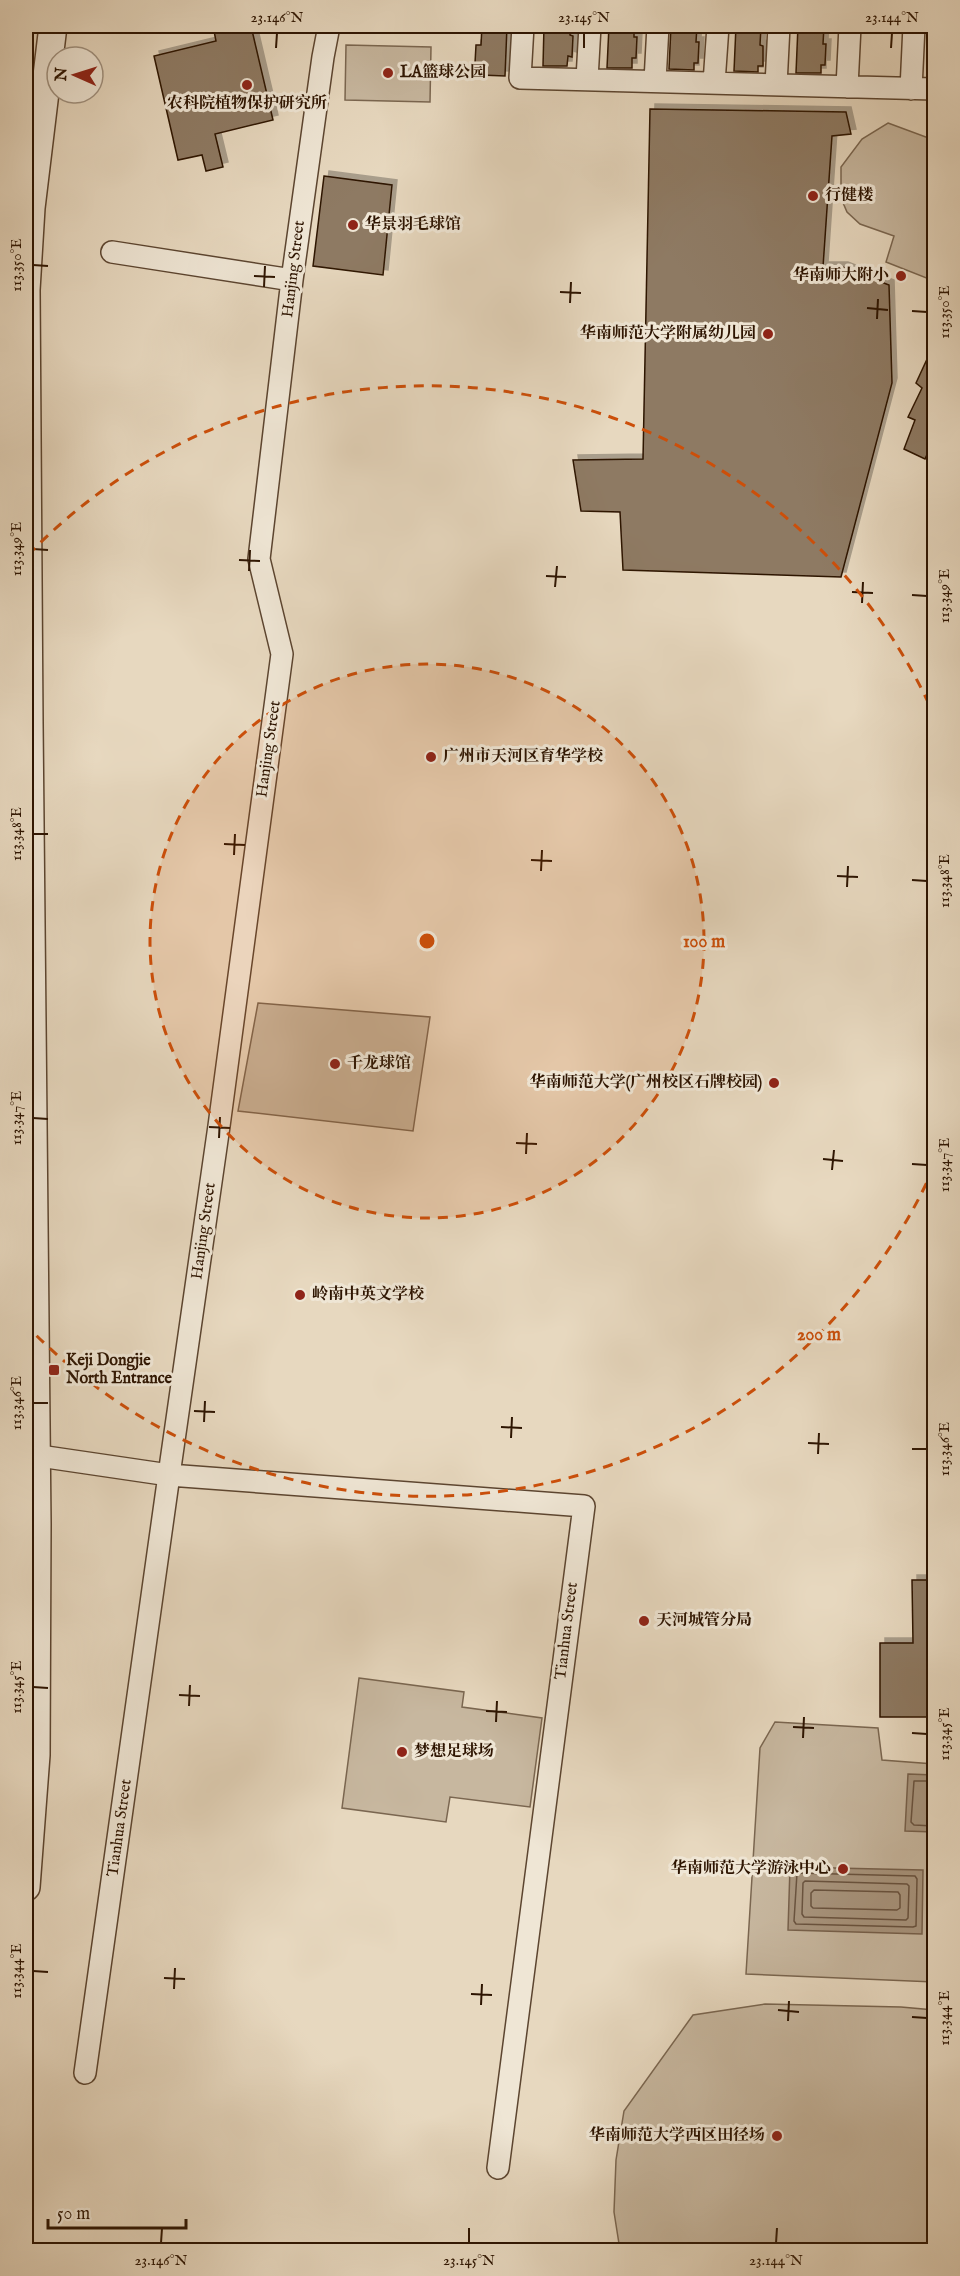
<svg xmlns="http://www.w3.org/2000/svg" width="960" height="2276" font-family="'IM FELL English','Noto Serif SC',serif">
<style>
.green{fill:#c7b79f;stroke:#7a6650;stroke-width:1.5}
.water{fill:#a8957e;stroke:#77614c;stroke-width:1.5}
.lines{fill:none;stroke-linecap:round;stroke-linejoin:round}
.shore{stroke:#6a5440;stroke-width:1.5}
.building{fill:#8e7a64;stroke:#2d1401;stroke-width:1.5;filter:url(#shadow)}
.minor-casing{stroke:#5c4530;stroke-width:24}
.tertiary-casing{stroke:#5c4530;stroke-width:30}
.minor{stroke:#efe6d5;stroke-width:21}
.tertiary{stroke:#efe6d5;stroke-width:27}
.ticks{fill:none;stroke:#2d1401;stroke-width:2}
.ring{fill:none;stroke:#cc4f0a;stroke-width:3;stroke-dasharray:10 8}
.poi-dot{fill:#8f2418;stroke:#efe6d5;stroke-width:2}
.labels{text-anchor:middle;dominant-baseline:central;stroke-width:6;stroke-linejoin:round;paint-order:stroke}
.poi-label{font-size:16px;font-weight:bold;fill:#2d1401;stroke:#efe6d5;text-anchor:start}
.street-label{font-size:16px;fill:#2d1401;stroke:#efe6d5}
.centre{fill:#cc4f0a;stroke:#efe6d5;stroke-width:3}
.ring-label{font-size:18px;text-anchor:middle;font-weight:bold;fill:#cc4f0a;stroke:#efe6d5;stroke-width:6;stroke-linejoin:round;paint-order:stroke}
.neatline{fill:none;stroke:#2d1401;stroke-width:2}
.ticks-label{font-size:15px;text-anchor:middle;fill:#2d1401}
</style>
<defs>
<filter id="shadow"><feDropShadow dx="5" dy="-5" stdDeviation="0" flood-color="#0004"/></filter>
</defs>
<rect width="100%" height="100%" fill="#e7d8bf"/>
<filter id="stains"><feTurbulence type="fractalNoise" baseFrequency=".00333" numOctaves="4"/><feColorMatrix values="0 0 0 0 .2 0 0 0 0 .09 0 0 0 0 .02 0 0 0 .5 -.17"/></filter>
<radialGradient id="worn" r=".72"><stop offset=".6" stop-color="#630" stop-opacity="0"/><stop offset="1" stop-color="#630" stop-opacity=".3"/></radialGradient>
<path class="green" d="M346,45l85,2 -1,55 -85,-2z
M888,123l46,17v141l-48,-19 8,-26 -34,-12 -13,-12 -6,-14v-31l21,-28z
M258,1003l172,14 -17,114 -175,-20z
M359,1678l105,14 -2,15 80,11 -12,89 -80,-10 -4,25 -104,-14z
M775,1722l103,6 4,32 52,4v218l-188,-8 14,-226z
M765,2004l136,3 33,3v240h-314l-6,-38 2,-52 8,-49 69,-96z"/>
<path class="water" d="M908,1774l26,1v57l-29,-1z
M790,1867l133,3 -1,64 -134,-4z"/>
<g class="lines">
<path class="shore" d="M934,1781h-20l-3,41 3,3 20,1
M797,1873l118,3 2,3 -1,47 -3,1 -117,-3 -2,-3z
M805,1881l102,3 2,2 -1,32 -2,2 -102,-3 -2,-3 1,-31z
M814,1890l84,2 2,3v13l-3,2 -84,-2 -2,-2v-13z"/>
</g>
<path class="building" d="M213,26h38l22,94 -58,14 8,33 -17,4 -4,-16 -24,5 -24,-104 62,-15z
M482,26h25l-2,50 -24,-1 1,-11 -7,-1 1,-18h5z
M544,26h26v9l3,1 -1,21 -4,-1 -1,10h-24z
M609,26h25v11h3l-1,21h-4v10h-25z
M671,26h26l-1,16h3l-1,21h-4v7l-25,-1z
M736,26h25l-1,19 3,1v20h-5v6l-24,-1z
M798,26h26l-1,18h3l-1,21h-4v8h-25z
M650,109l196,3 5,22 -19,2 -9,131h20l46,18 3,98 -51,194 -218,-7 -3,-58 -39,-1 -8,-51 70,-1z
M324,176l68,9 -9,90 -70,-9z
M934,344v95l-9,20 -21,-10 11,-29 -7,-3 14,-29 -6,-5z
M912,1580h22v137h-54v-74h33z"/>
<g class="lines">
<defs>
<path id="minor" d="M329,26l-6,31 -31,223 -33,279 23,95 -63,472 -50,349 415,31 -86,662
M523,26l-3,52 414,11
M587,79l3,-53
M655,81l3,-55
M714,83l4,-57
M776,85l3,-59
M847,87l3,-61
M911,89l3,-63
M112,252l180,28
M26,1454l143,21 -84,598"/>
<path id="tertiary" d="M26,1887l10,-132 1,-231 -8,-801 -3,-433 5,-82 22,-182"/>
</defs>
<use href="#minor" class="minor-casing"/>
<use href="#tertiary" class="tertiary-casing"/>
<use href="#minor" class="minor"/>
<use href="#tertiary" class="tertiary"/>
</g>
<path class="ticks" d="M276,48l1,-15M584,48v-15M891,48l1,-15M33,265l15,1M254,276l21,1M264,287l1,-21M560,292l21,1M570,303l1,-21M867,308l21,2M912,311l15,1M877,319l1,-20M33,549l15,1M239,560l21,1M249,571l1,-21M546,576l20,1M555,587l2,-21M852,592l21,1M912,595l15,1M862,603l1,-21M33,834h15M224,844l21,1M234,855l1,-21M531,860l21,1M541,871l1,-21M837,876l21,1M912,880l15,1M847,887l1,-21M33,1118l15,1M209,1127l21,1M219,1138l1,-21M516,1143l21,1M526,1154l1,-21M823,1159l20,2M912,1164l15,1M832,1170l2,-20M33,1403h15M194,1411l21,1M204,1422l1,-21M501,1427l21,1M511,1438l1,-21M808,1443l21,1M912,1449h15M818,1454l1,-21M33,1687l15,1M179,1695l21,1M189,1706l1,-21M486,1711l21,1M496,1722l1,-21M793,1727l21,1M912,1733l15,1M803,1738l1,-21M33,1971l15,1M164,1978l21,1M174,1989l1,-21M471,1994l21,1M481,2005l1,-21M778,2010l21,2M912,2017l15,1M788,2021l1,-20M161,2243l1,-15M469,2243v-15M776,2243l1,-15"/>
<circle cx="427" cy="941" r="277" fill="#cc4f0a" fill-opacity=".12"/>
<g class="ring">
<circle cx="427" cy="941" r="277"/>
<path d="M934 1167A555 555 0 0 1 28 1327M28 555A555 555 0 0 1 934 715"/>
</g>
<g class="poi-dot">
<circle cx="388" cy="73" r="6"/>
<circle cx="247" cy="85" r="6"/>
<circle cx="813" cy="196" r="6"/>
<circle cx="353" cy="225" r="6"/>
<circle cx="901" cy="276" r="6"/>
<circle cx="768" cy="334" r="6"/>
<circle cx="431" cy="757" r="6"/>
<circle cx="335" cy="1064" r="6"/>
<circle cx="774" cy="1083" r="6"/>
<circle cx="300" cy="1295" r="6"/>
<rect x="48" y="1364" width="12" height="12" rx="3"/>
<circle cx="644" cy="1621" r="6"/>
<circle cx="402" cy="1752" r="6"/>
<circle cx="843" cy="1869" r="6"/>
<circle cx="777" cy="2136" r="6"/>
</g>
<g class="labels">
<g class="poi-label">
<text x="400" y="73">LA篮球公园</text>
<text x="247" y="104" text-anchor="middle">农科院植物保护研究所</text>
<text x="825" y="196">行健楼</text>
<text x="365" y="225">华景羽毛球馆</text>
<text x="889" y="276" text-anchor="end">华南师大附小</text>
<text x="756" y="334" text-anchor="end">华南师范大学附属幼儿园</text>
<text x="443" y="757">广州市天河区育华学校</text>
<text x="347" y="1064">千龙球馆</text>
<text x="762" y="1083" text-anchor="end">华南师范大学(广州校区石牌校园)</text>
<text x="312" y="1295">岭南中英文学校</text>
<text x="66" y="1361">Keji Dongjie<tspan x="66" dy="18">North Entrance</tspan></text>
<text x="656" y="1621">天河城管分局</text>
<text x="414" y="1752">梦想足球场</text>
<text x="831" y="1869" text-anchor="end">华南师范大学游泳中心</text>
<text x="765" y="2136" text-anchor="end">华南师范大学西区田径场</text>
</g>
<g class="street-label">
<text transform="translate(294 269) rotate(-83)">Hanjing Street</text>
<text transform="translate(269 749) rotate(-82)">Hanjing Street</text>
<text transform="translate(204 1231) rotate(-82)">Hanjing Street</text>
<text transform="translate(567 1631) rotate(-83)">Tianhua Street</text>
<text transform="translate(120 1828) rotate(-82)">Tianhua Street</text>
</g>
</g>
<circle cx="427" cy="941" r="9" class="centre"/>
<g class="ring-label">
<text x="704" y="947">100 m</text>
<text x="819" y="1340">200 m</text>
</g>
<rect width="960" height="2276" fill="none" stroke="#e7d8bf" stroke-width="66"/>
<g transform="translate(75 75) rotate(273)"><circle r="28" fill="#efe6d5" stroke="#a19280" stroke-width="1.5"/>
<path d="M0-4.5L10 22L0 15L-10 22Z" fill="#8f2418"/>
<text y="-9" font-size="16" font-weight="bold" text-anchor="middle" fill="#2d1401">N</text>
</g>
<path d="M48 2219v9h138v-9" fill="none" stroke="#2d1401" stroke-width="3"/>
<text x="57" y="2219" font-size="18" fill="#2d1401" stroke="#efe6d5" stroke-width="4.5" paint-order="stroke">50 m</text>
<rect x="33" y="33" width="894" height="2210" class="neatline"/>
<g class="ticks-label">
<text x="277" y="22">23.146°N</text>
<text x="584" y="22">23.145°N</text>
<text x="892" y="22">23.144°N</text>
<text transform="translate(16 265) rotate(-90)" y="5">113.350°E</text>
<text transform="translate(944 312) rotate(-90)" y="5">113.350°E</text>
<text transform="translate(16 549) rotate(-90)" y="5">113.349°E</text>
<text transform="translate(944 596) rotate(-90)" y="5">113.349°E</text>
<text transform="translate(16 834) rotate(-90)" y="5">113.348°E</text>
<text transform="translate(944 881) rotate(-90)" y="5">113.348°E</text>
<text transform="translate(16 1118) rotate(-90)" y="5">113.347°E</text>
<text transform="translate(944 1165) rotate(-90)" y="5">113.347°E</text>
<text transform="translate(16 1403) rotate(-90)" y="5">113.346°E</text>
<text transform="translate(944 1449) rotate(-90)" y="5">113.346°E</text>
<text transform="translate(16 1687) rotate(-90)" y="5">113.345°E</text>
<text transform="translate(944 1734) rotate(-90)" y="5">113.345°E</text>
<text transform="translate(16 1971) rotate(-90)" y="5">113.344°E</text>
<text transform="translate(944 2018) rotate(-90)" y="5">113.344°E</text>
<text x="161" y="2265">23.146°N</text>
<text x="469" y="2265">23.145°N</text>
<text x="776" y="2265">23.144°N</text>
</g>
<rect width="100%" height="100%" filter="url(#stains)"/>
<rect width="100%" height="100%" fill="url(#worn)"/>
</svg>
